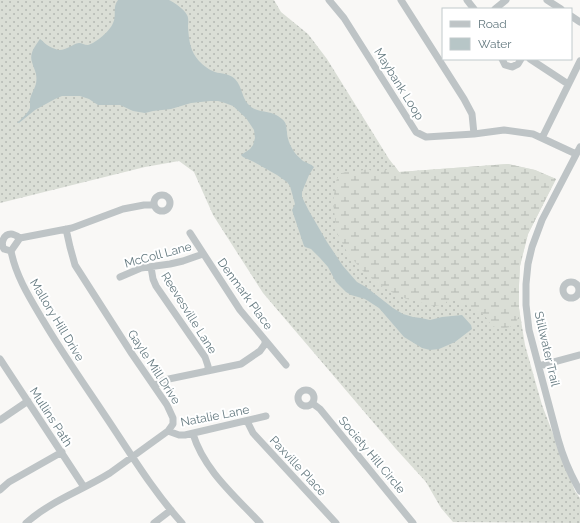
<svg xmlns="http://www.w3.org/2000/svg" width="580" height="523" font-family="Raleway,sans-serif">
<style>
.grass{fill:url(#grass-dots)}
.wetland{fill:url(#wetland-marsh)}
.water{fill:#b7c6c7}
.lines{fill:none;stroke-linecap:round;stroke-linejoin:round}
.minor{stroke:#bec4c6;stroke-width:7}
.labels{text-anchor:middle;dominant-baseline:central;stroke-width:4;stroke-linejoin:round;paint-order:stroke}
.street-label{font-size:12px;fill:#657a80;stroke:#fff}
</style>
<defs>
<pattern id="grass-dots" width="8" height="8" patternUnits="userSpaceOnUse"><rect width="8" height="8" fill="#daded6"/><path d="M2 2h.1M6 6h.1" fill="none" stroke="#b4b9b3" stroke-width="1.8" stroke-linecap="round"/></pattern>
<pattern id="wetland-marsh" width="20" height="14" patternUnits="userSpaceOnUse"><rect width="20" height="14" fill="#daded6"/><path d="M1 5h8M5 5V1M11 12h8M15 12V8" fill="none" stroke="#b4b9b3"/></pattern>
</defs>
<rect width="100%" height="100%" fill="#f9f8f6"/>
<path class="grass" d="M0,0h274l7,12 27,22 19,25 62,100 10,13 109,-8 27,6 21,9 -28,55 -8,32 -1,19v23l6,37 17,60 33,86 5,7v25l-127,-1 -12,-14 -15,-26 -30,-33 -133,-156 -50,-78 -19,-43 -15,-11 -34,6 -145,36z"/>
<path class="wetland" d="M508,164l27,6 21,9 -28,55 -5,19 -3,13 -1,19v23l1,7c-3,3 -2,5 -5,8 -4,7 -17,5 -23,3l-7,-10 -4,-3 -15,-8 -7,-1 -5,-4h-6l-3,4 -5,1 -6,1 -27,-7 -10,-4 -16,-9 -16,-13 -5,-5 -13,-16 -10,-19 -2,-14 -2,-17 3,-21 2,-4 4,-4 5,-1 12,-1 9,-2c9,6 18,2 26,-4l5,7z"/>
<path class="water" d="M118,0h51c6,3 15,9 18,15 2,3 1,9 1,12 1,14 2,24 11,34 4,4 10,9 16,11 6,2 14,1 20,7 8,8 6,20 16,28 10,7 20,2 31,12 5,4 4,8 5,13 0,6 3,13 6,18 2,4 7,8 10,11 4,2 8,3 11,6l-5,8 -7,17v5l7,14 18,31 16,24 14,16 9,5 27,21 10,6 10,3 8,1 9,2 12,-3 20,-2 9,10 1,4 -17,13 -16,7 -9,1 -8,-2 -18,-11 -25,-29 -14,-9 -14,-4 -5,-3 -10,-10 -8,-15 -8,-9 -9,-9 -6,-2 -1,-1 -12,-36 3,-6 -5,-18 -3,-4 -10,-7 -23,-13 -11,-5 -2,-2 9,-6 3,-4 2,-7 -1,-8 -8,-12 -13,-12 -8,-3 -7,-2h-8l-19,2 -20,6 -18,2 -8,2 -12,-2 -13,-6h-22l-9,-6 -9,-3h-18l-7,3 -20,11 -16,13h-2c4,-4 11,-10 13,-15 0,-3 0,-6 0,-9 3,-10 8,-13 6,-25 -1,-4 -3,-8 -4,-12 -3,-8 3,-16 8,-23 3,2 4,4 7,6 3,2 8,4 11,5 8,1 14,-6 21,-7 3,0 5,2 9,2 8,-2 22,-14 25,-22 4,-8 -1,-16 5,-23z"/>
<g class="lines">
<path class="minor" d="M329,0l15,18 72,114 10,5 48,-3 30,-4 29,4 43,20
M401,0l63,99 8,15 2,20
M467,0l7,9
M547,0l14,9
M495,9l11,-9
M571,16l9,6
M502,59l3,6 7,2 6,-3 3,-5
M530,59l38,25
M542,138l38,-77
M580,147l-38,73 -10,27 -4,17 -2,20v21l3,25 29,109c5,18 12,35 22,52
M154 203a8 8 0 1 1 16 0a8 8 0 1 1-16 0Z
M154,205h-10l-21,4 -51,19 -52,10 -9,13c5,26 20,49 33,71 19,32 40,62 60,92 25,37 48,76 78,109
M190,233l50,77 46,55
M11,251c-1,0 -6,-2 -7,-2 -4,-6 0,-15 7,-15 3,0 6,2 9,4
M151,267l2,12 3,7 49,71 3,9v5
M120,277l21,-9 29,-4 13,-3 20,-7
M563 290a8 8 0 1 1 16 0a8 8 0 1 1-16 0Z
M0,359l84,128
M539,366l41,-11
M154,386l10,-6 77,-16 19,-13 5,-7v-3
M298 398a8 8 0 1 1 16 0a8 8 0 1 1-16 0Z
M312,403l8,6 93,114
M0,420l28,-19
M247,421l6,12 83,90
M168,431l11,4h6l81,-19
M193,434c11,36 42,62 67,89
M0,490l9,-8 53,-30
M26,523c26,-23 55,-32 84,-50l58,-42 5,-7v-6l-6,-13 -35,-51 -57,-89 -5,-18 -4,-18
M154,523l17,-13"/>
</g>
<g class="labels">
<g class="street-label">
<text transform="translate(399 84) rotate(58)">Maybank Loop</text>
<text transform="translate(158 255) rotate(-15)">McColl Lane</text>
<text transform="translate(245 294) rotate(54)">Denmark Place</text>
<text transform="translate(189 313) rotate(58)">Reevesville Lane</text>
<text transform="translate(57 320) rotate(59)">Mallory Hill Drive</text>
<text transform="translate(547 349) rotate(77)">Stillwater Trail</text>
<text transform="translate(154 367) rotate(57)">Gayle Mill Drive</text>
<text transform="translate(215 416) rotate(-11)">Natalie Lane</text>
<text transform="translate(51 417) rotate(57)">Mullins Path</text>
<text transform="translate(372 455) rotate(50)">Society Hill Circle</text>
<text transform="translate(298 466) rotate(47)">Paxville Place</text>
</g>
</g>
<rect x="442" y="8" width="130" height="52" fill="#ffffff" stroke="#c1cacc"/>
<rect x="450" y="21" width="20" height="6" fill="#bec4c6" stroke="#c1cacc"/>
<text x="478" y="28" font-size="12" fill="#657a80">Road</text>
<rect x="450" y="38" width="20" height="12" fill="#b7c6c7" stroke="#c1cacc"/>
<text x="478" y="48" font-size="12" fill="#657a80">Water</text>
</svg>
